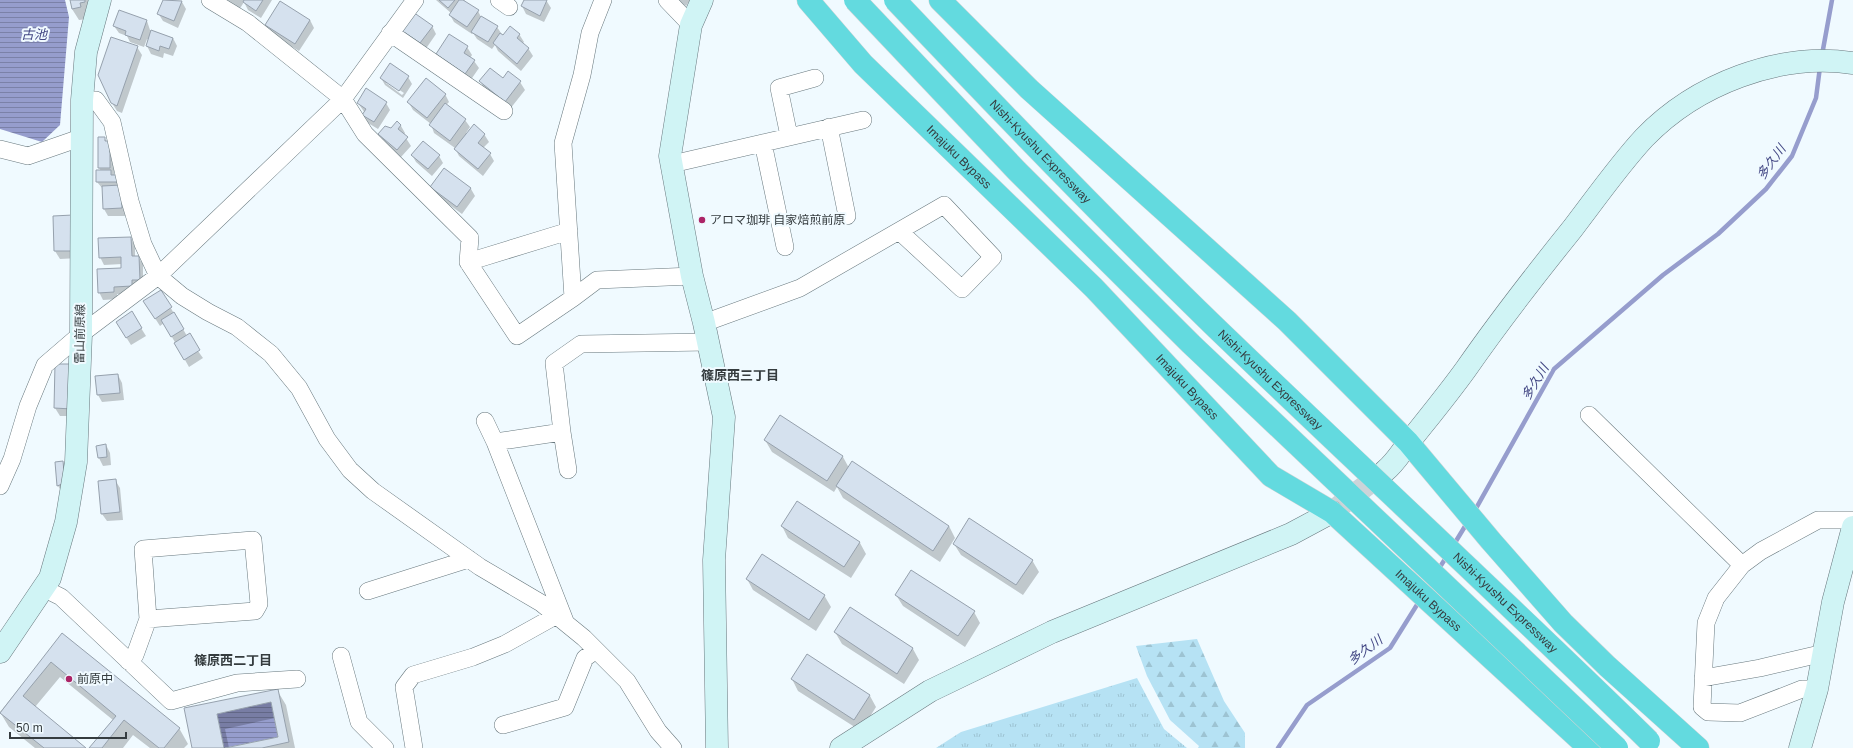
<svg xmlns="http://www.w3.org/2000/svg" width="1853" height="748" font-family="Helvetica,'Noto Sans JP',sans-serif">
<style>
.grass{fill:url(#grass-tufts)}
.forest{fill:url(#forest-firs)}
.water{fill:url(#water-rules)}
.shadow{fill:#0003;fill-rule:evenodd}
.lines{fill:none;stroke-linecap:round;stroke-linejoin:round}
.stream{stroke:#969dcd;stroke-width:4.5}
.building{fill:#d5e1ee;stroke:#96a1ad}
.secondary-tunnel{stroke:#cbd4d9;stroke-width:22;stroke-dasharray:22 11;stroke-linecap:butt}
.street-casing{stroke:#68787e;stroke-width:18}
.secondary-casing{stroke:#68787e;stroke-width:23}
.highway-casing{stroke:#d3d4d5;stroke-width:23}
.street{stroke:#fff;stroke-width:17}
.secondary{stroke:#d0f4f5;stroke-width:22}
.highway{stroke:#63dadf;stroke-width:22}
.highway-bridge-casing{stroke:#d3d4d5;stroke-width:23;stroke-linecap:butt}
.highway-bridge{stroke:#63dadf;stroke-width:22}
.poi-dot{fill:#ac2467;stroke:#f0faff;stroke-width:1.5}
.labels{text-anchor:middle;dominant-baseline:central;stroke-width:4;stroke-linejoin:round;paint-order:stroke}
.street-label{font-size:12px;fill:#353c3f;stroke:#f0faff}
.poi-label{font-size:12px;fill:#353c3f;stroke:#f0faff;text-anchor:start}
.water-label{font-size:13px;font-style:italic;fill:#424784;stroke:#f0faff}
.neighbourhood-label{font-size:13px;font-weight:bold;fill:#353c3f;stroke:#f0faff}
</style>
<defs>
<pattern id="grass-tufts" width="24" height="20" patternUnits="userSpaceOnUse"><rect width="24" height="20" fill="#b6e2f4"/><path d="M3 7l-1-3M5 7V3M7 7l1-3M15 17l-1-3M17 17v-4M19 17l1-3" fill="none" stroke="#9dc3d2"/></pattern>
<pattern id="forest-firs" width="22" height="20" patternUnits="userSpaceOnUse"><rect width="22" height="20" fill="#b6e2f4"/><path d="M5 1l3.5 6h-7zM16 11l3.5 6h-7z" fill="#9dc3d2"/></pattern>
<pattern id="water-rules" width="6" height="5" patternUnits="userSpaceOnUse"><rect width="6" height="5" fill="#969dcd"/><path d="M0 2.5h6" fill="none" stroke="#7b81a8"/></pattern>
</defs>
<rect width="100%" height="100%" fill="#f0faff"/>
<path class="grass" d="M1137,678l27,51 23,19h-251l25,-16z"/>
<path class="forest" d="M1197,639l27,62 21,32v15h-47l1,-2 -29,-26 -23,-44 -11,-30z"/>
<path class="water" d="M0,0h65l4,17 -9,108 -18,17 -42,-13z
M271,702l7,35 -54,11 -7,-34z"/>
<path class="shadow" d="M71,0h18l2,13 -4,6 -8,1 -7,-11z
M166,0l16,2 4,7 -8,19 -15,-7 -5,-8z
M223,0h49l-11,18 -13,-8 -4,-8 -5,8z
M436,0h29l-1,2 14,9 3,6 16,10 6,9 16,-2 5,8 -2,2 6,4 5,8 -12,15 -23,-20 -3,-6 -3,4 -15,-10 -4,-6 -1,1 -18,-12 -4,-7 1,-2z
M525,0h21l5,8 -7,14 -18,-8 -4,-8z
M676,0h14l-4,6z
M120,11l27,10 3,9 23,8 4,8 -4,10 -9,-3 -1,5 -12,-4 -4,-8 2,-6 -2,-1 -3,8 -14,-5 -3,-6 -8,-3 -5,-7z
M310,20l4,8 -15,23 -29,-18 -4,-8z
M432,26l4,8 -11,16 -18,-13 -4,-7z
M137,47l5,8 -20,58 -5,-2 -5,-8z
M467,47l5,8 -2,3 4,3 5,7 -9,13 -29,-19 -4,-8z
M508,72l12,10 5,8 -15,19 -25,-20 -5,-8 23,-2z
M408,77l4,7 -9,14 -18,-13 -4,-7zM386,81l18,12 -2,2 -16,-12z
M445,94l4,8 -3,3 19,15 5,7 -4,6 18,1 5,8 -6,6 7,6 4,7 -11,15 -24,-20 -4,-8 -21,-15 -3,-9 -18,-14 -4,-7z
M358,103h28l4,7 -12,19 -10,-6 -4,-8 1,-2z
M397,123l4,3 4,7 -1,2 7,11 -10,11 -17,-16 -5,-7 12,-5z
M104,138l10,11v27l10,18 1,22h-17l-4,-7 -1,-20 -6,-7 4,-11 -2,-3z
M412,155l27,1 4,7 -11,13 -16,-14z
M445,169l26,20 4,7 -13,18 -26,-19 -4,-8z
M54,217l25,41 -19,1 -5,-8z
M131,238l4,8v11h3l5,7v23l-7,7h-19l1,5 -15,1 -4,-8 23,-23v-5l-18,1 -4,-8z
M161,291l26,45 16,22 -14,9 -25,-44 -4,3 -11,-17z
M141,328l5,8 -15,9 -10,-16z
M56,365l20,51h-16l-5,-8z
M118,375l4,8 2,17 -22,2 -4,-7z
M780,416l63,41 6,11 100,58 6,12 -15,24 -97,-64 -6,-11 -3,5 -62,-40 -7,-12z
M106,445l4,8 1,12 -8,1 -4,-8 -2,-12z
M63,462l6,12 -4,23 -7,-11 -2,-23z
M115,480l5,8 3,32 -16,1 -5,-7 -3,-32z
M797,502l63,41 6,11 -15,24 -63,-40 -6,-12z
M954,544l78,16 7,12 -16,23 -62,-40z
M747,579l77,16 7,12 -15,24 -63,-41z
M896,595l78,17 6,11 -15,24 -62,-41z
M850,608l63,41 6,11 -15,24 -62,-40 -7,-12z
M62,635l117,93 9,16 -4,4h-34l-17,-13 -10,13h-32l22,-28 -53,-43 -25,30 49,41h-49l-26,-21 -9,-15z
M807,655l63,41 6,11 -15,24 -63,-40 -6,-12z
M277,690l9,15 9,43h-65l49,-11 -4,-19 -50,11 4,19h-36l-8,-39z"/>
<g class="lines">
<path class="stream" d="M1822,55l10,-55
M1474,512l80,-143 109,-94 55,-41 48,-45 26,-33 24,-58 4,-31
M1453,546l14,-23
M1438,570l9,-14
M1278,748l29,-43 83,-57 30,-48"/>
</g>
<path class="building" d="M70,0h15v2l-5,1 1,4 -9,2z
M163,0l19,1 -8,20 -17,-7z
M244,0h19l-7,11 -13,-9z
M439,0h16l-7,8z
M459,0h4l16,10 -12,17 -18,-12z
M524,0h23l-7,16 -19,-10z
M280,1l30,19 -15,24 -30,-19z
M119,10l28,10 -7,20 -15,-5 1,-4 -13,-5z
M413,12l20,14 -13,17 -19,-13z
M481,16l17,10 -10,16 -17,-10z
M510,26l10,8 -3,4 12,10 -12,16 -24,-21 7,-10 3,2z
M151,30l22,8 -4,11 -9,-3 -1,5 -13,-5z
M449,34l19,12 -4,7 11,7 -10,14 -29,-20z
M111,37l27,9 -21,60 -6,-3 -13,-28z
M390,63l19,13 -10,15 -19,-13z
M490,68l13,10 5,-7 13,10 -16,21 -26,-21z
M426,78l20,16 -19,24 -20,-16z
M366,88l21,14 -13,20 -12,-7 4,-6 -9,-6z
M445,103l21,16 -16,22 -21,-16z
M397,121l4,4 -3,4 10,8 -11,13 -19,-16 7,-8 6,2z
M474,124l11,10 -7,9 13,10 -13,16 -24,-20z
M98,137h7v4h5v27h-12z
M423,141l17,14 -12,14 -17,-14z
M444,168l27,20 -14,19 -27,-20z
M96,170h15v5h7v7h-22z
M121,185l1,23 -19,1 -1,-23z
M73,215l2,36h-21l-1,-35z
M131,237l1,19h7l1,24h-8v6l-18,1v5l-16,1 -1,-24 24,-1v-11l-22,1 -1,-20z
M161,290l11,17 -17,12 -12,-18z
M132,311l10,17 -16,10 -10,-16z
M174,312l10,17 -13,8 -10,-17z
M190,333l10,17 -16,10 -10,-17z
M55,364h17v45l-18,-1z
M118,374l2,19 -23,2 -2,-19z
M780,415l63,41 -16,25 -63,-41z
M106,444l1,13 -9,1 -2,-12z
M63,461l2,22 -8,3 -2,-24z
M852,461l97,65 -16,25 -97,-65z
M116,479l4,33 -19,2 -3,-33z
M797,501l63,41 -16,25 -63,-41z
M969,518l64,42 -17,25 -63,-41z
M762,554l63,41 -16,25 -63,-41z
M911,570l64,41 -17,25 -63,-41z
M850,607l63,41 -16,26 -63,-42z
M62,633l118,95 -16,20h-5l-35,-28 -22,28h-13l27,-32 -65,-54 -28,34 63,52h-42l-44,-35z
M807,654l63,41 -16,25 -63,-41z
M278,689l11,53 -27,6h-37l53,-11 -7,-35 -54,12 7,34h-32l-8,-40z"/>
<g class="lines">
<path class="secondary-tunnel" d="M1332,512l53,-41"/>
<defs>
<path id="street" d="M210,0l38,23 95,76 22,35 105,104 -2,24 49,74 56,-38 24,-18 95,-4
M499,0l10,7
M667,0l24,25
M390,33l114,78
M82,100h14l16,22 18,79 13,43 15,32 24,20 26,16 29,15 34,27 28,34 28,51 23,31 23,21 107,76 61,36 43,35 43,43 31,50 15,17
M829,127l18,89
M789,136l-10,-48 36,-10
M763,143l22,104
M0,149l28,7 52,-18
M672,164l191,-44
M468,262l101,-31
M573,298l-10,-155 19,-68 8,-42 13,-33
M704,323l96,-35 144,-83 49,52 -31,32 -63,-58
M1589,415l153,150
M485,421l10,21
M562,432l6,38
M0,486l12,-27 16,-53 17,-41 36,-31 77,-58 185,-177 72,-99
M43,588l18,9 110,104 66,-18 60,-4
M368,591l101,-32
M565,621l-70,-179 67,-10 -8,-69 27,-19 127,-2
M341,656l18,66 26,26
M128,661l7,-6 13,-36 -5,-70 110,-9 6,64 -4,7 -107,8
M1703,678l57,-10 64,-15
M1817,689h-15l-62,24 -32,-1 -6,-5 4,-84 10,-25 26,-33 19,-14 57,-31h35
M503,725l62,-18 20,-49 11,-8
M414,748l-10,-61 9,-12 60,-18 32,-13 52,-29"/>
<path id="secondary" d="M702,0l-11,25 -21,131 22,120 12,47 20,94 -10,143 3,188
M1385,471c11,-9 16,-19 25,-30 19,-24 38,-47 56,-72 34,-49 70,-95 107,-141 23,-30 46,-63 71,-90 52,-54 135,-86 209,-75
M0,652l50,-74 16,-56 10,-60 5,-128 1,-234 4,-48 14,-52
M841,748l89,-57 122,-59 239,-98 41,-22
M1800,748l17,-59 16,-87 20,-75"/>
<g id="highway">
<path id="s1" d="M808,0l55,64 231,224 177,188 61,36 257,236"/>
<path d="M940,0l89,89 258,232 121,121 83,99 72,82 44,43 91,82"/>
</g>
</defs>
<use href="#street" class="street-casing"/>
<use href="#secondary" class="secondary-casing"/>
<use href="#highway" class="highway-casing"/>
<use href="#street" class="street"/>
<use href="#secondary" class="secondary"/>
<use href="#highway" class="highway"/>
<defs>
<g id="highway-bridge">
<path d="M855,0l162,171 174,173 426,404"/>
<path id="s2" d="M895,0c104,110 208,218 316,323 145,140 294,277 438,418"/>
</g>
</defs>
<use href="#highway-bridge" class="highway-bridge-casing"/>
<use href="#highway-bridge" class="highway-bridge"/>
</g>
<g class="poi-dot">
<circle cx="702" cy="220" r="4"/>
<circle cx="69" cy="679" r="4"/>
</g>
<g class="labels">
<g class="street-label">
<text stroke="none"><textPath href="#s2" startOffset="210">Nishi-Kyushu Expressway</textPath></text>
<text stroke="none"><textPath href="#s1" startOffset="218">Imajuku Bypass</textPath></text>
<text transform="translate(80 334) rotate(-89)">雷山前原線</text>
<text stroke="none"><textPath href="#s2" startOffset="534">Nishi-Kyushu Expressway</textPath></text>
<text stroke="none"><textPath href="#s1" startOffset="542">Imajuku Bypass</textPath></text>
<text stroke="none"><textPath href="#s1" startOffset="866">Imajuku Bypass</textPath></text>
<text stroke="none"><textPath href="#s2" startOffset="858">Nishi-Kyushu Expressway</textPath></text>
</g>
<g class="poi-label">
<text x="710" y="220">アロマ珈琲 自家焙煎前原</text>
<text x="77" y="679">前原中</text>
</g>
<g class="water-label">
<text x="34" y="34">古池</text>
<text transform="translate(1771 162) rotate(-54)">多久川</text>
<text transform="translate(1535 382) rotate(-59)">多久川</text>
<text transform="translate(1365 650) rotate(-37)">多久川</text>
</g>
<g class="neighbourhood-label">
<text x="740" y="375">篠原西三丁目</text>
<text x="233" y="660">篠原西二丁目</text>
</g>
</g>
<path d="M10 732v6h116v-6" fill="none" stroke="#353c3f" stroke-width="2"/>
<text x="16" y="732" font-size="12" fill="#353c3f" stroke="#f0faff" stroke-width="3" paint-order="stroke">50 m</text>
</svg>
